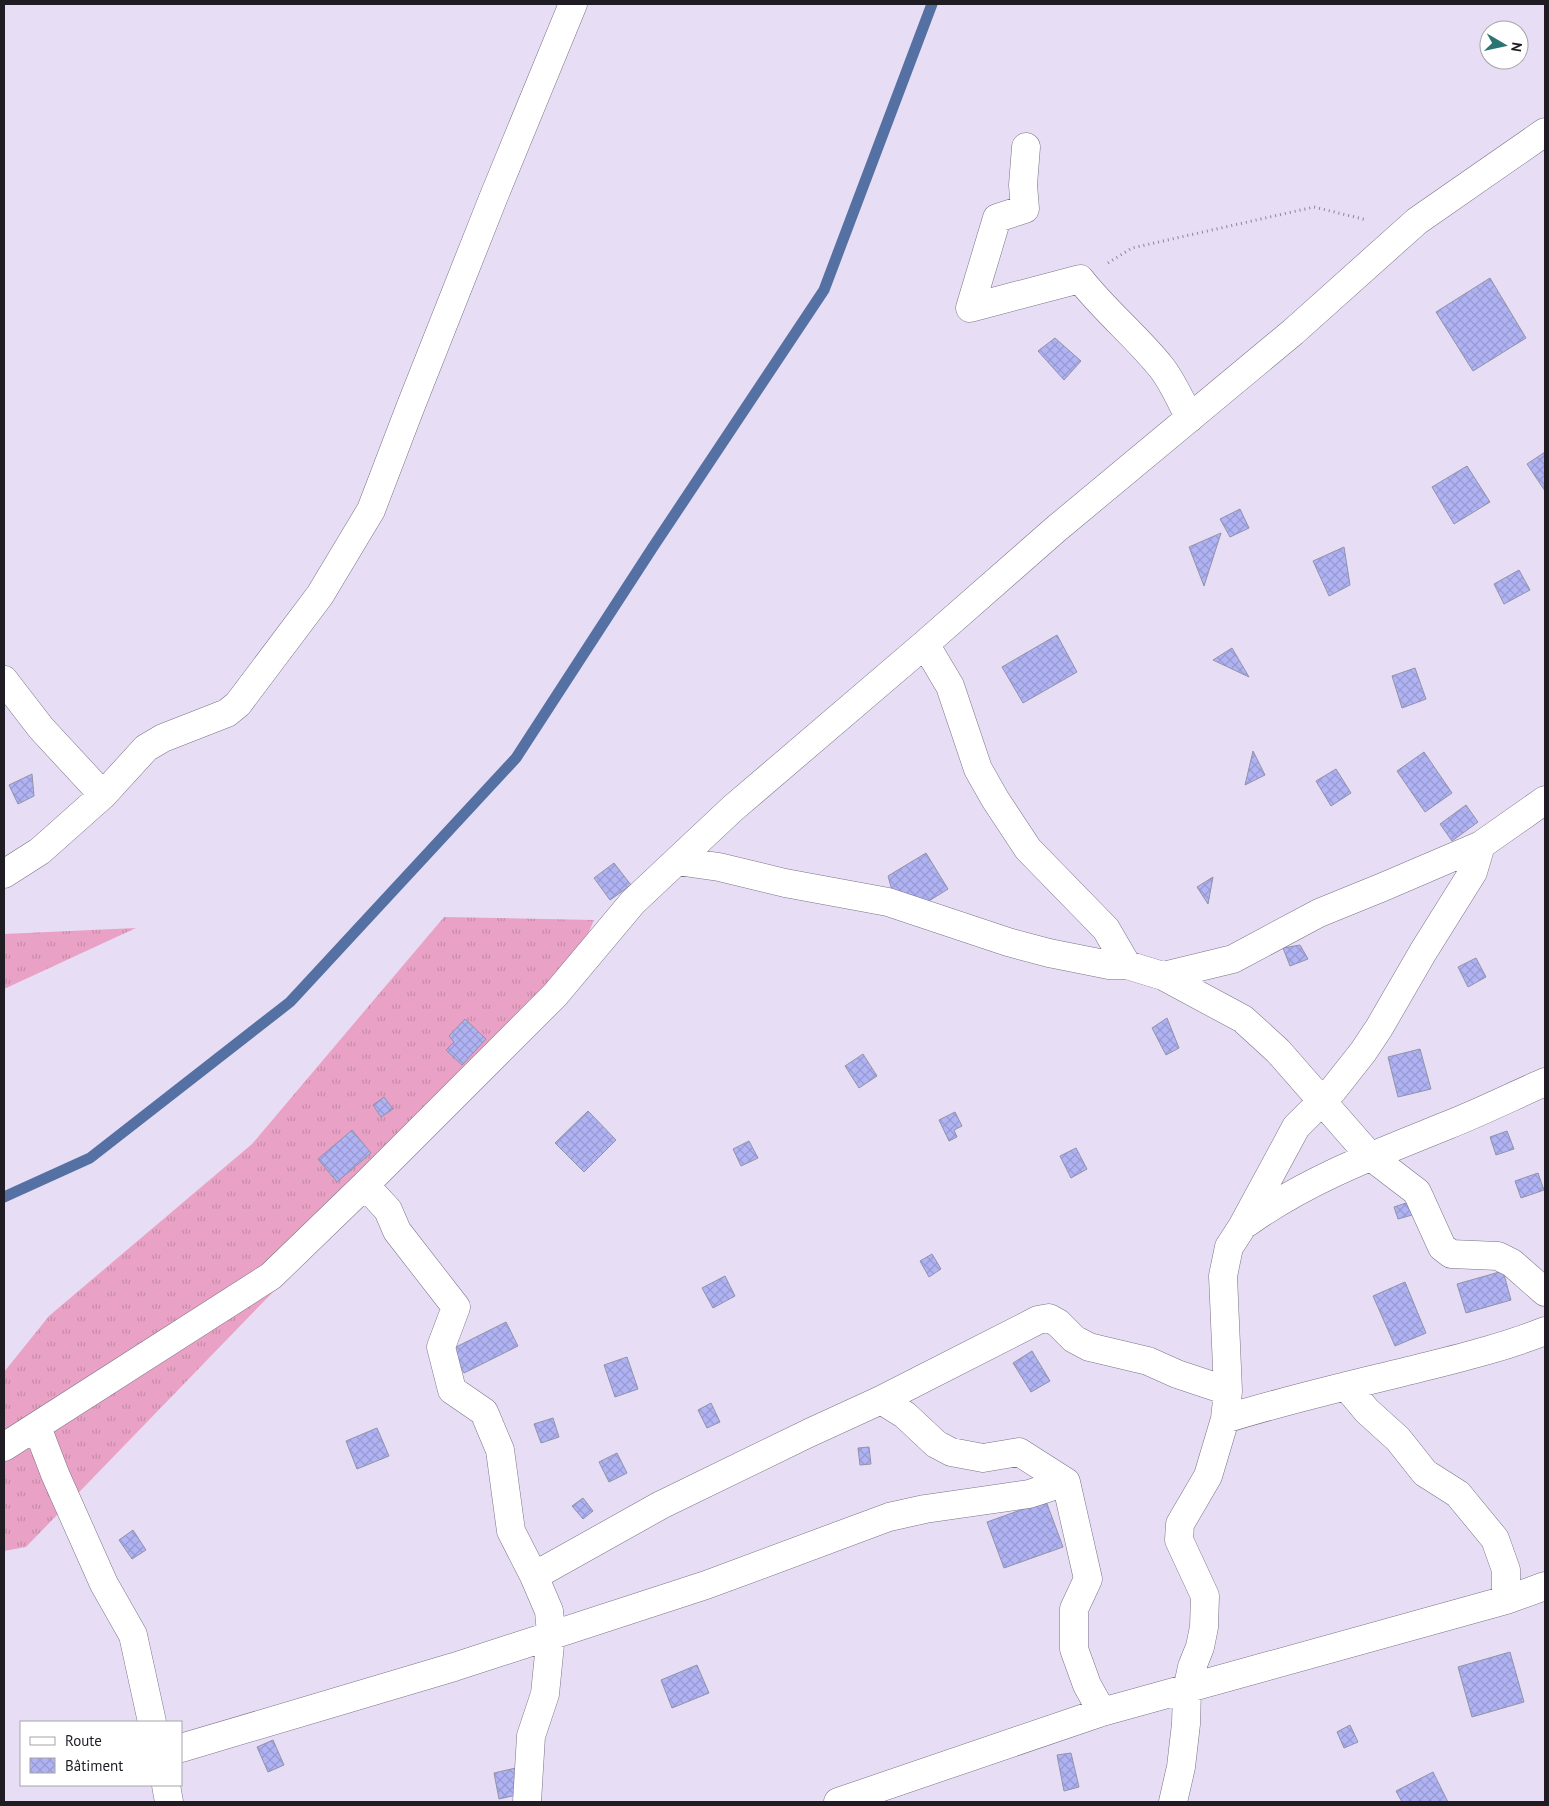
<svg xmlns="http://www.w3.org/2000/svg" width="1549" height="1806" font-family="'PT Sans',sans-serif">
<style>
.grass{fill:url(#grass-tufts)}
.lines{fill:none;stroke-linecap:round;stroke-linejoin:round}
.stream{stroke:#5571a4;stroke-width:11}
.building{fill:url(#building-cross-hatch);stroke:#9193a9}
.minor-casing{stroke:#7b7287;stroke-width:29}
.path{stroke:#8c8596;stroke-width:3;stroke-dasharray:1 4;stroke-linecap:butt}
.minor{stroke:#fff;stroke-width:28}
</style>
<defs>
<pattern id="grass-tufts" width="24" height="20" patternUnits="userSpaceOnUse" patternTransform="scale(1.25)"><rect width="24" height="20" fill="#e9a2c5"/><path d="M3 7l-1-3M5 7V3M7 7l1-3M15 17l-1-3M17 17v-4M19 17l1-3" fill="none" stroke="#c78ba9"/></pattern>
<pattern id="building-cross-hatch" width="8" height="8" patternUnits="userSpaceOnUse" patternTransform="scale(1.25)"><rect width="8" height="8" fill="#b0b3f3"/><path d="M0 0l8 8M0 8l8-8" fill="none" stroke="#9799d0"/></pattern>
</defs>
<rect width="100%" height="100%" fill="#e7def5"/>
<path class="grass" d="M444,917l150,3 -34,80 -287,292 -247,255 -22,4v-179l45,-56 203,-172z
M136,928l-132,61v-55z"/>
<g class="lines">
<path class="stream" d="M4,1197l86,-39 200,-156 226,-244 137,-211 171,-257 108,-286"/>
</g>
<path class="building" d="M1490,278l36,60 -53,33 -37,-59z
M1055,338l26,23 -17,19 -26,-29z
M1545,452v39l-18,-27z
M1467,466l23,36 -36,22 -22,-37z
M1240,509l9,19 -19,9 -10,-18z
M1221,533l-17,53 -15,-39z
M1344,547l6,38 -21,11 -16,-35z
M1519,570l11,20 -26,14 -10,-20z
M1057,635l20,37 -54,31 -21,-36z
M1232,648l17,29 -36,-17z
M1415,668l11,31 -24,9 -10,-32z
M1253,751l12,24 -20,10z
M1424,752l28,41 -27,19 -28,-41z
M1336,769l15,24 -20,13 -15,-25z
M32,774l2,22 -16,8 -9,-19z
M1466,805l12,17 -26,19 -12,-17z
M926,853l22,36 -48,30 -12,-43z
M614,863l17,22 -21,15 -16,-22z
M1213,877l-5,27 -11,-17z
M1300,945l8,14 -18,7 -7,-18z
M1476,958l10,19 -18,10 -10,-20z
M1167,1018l12,30 -13,7 -14,-27z
M465,1019l21,20 -24,26 -16,-15 8,-8 -5,-6z
M1420,1049l11,40 -33,8 -10,-40z
M863,1054l14,22 -18,12 -14,-22z
M384,1097l9,12 -12,8 -8,-12z
M588,1111l28,29 -32,32 -29,-29z
M955,1112l7,14 -8,4 3,7 -8,4 -10,-21z
M352,1130l19,23 -34,29 -19,-23z
M1507,1131l7,18 -18,6 -6,-18z
M749,1141l9,17 -17,8 -8,-17z
M1076,1148l11,21 -16,9 -11,-22z
M1538,1173l6,17 -23,8 -6,-17z
M1409,1202l3,13 -14,4 -4,-12z
M932,1254l9,15 -12,8 -9,-16z
M1503,1271l8,29 -45,13 -9,-29z
M725,1276l10,20 -22,12 -11,-20z
M1405,1282l21,51 -31,13 -22,-50z
M506,1322l12,24 -54,27 -12,-24z
M1032,1351l18,30 -19,11 -18,-29z
M627,1357l11,32 -23,8 -11,-32z
M711,1403l9,19 -13,6 -9,-18z
M553,1418l6,19 -18,6 -7,-19z
M377,1428l12,28 -32,13 -11,-28z
M869,1447l2,17 -11,1 -2,-17z
M617,1453l10,20 -18,9 -10,-20z
M583,1498l10,13 -10,8 -11,-13z
M1046,1501l17,46 -59,21 -17,-46z
M133,1530l13,20 -14,9 -13,-19z
M1510,1652l14,50 -52,15 -14,-50z
M697,1665l12,28 -37,15 -11,-28z
M1350,1725l8,17 -14,6 -7,-16z
M273,1740l11,25 -16,7 -11,-25z
M1071,1753l8,34 -15,4 -7,-36z
M520,1767l5,26 -26,6 -5,-26z
M1433,1772l15,30h-46l-6,-11z"/>
<g class="lines">
<defs>
<path id="minor" d="M1026,147l-3,38 2,24 -28,9 -27,90 110,-29c25,32 56,57 81,88 12,15 20,35 29,51
M925,644l25,42 28,83 17,30 33,50 78,80 21,36
M4,680l37,48 62,67
M677,861l42,6 66,16 103,19 120,40 41,11 60,12h18l36,11 80,43 35,32 92,105 47,36 25,55 9,7 47,2 14,7 33,29
M4,874l36,-23 63,-56 43,-47 17,-10 64,-25 11,-9 82,-109 51,-85 39,-102 84,-212 79,-192
M1163,976l70,-17 86,-46 64,-26 98,-42 64,-45
M365,1185l23,25 9,21 59,76 -15,40 11,43 32,22 16,38 11,81 23,45 15,35 2,23 -6,60 -14,42 -4,66
M1247,1223c61,-44 132,-70 201,-98 33,-13 65,-29 97,-43
M1346,1386l21,25 31,28 27,34 33,21 37,45 11,31v30
M881,1400l24,15 31,29 15,8 32,6 36,-6 47,30 22,97 -14,30v40l13,36 15,27
M1225,1419c67,-21 135,-36 203,-53 40,-10 79,-20 117,-35
M37,1427l18,47 49,110 29,51 19,87
M4,1447l267,-171 94,-91 190,-190 78,-93 99,-93 193,-165 131,-115 237,-197 124,-111 128,-89
M534,1576l127,-71 148,-72 72,-33 157,-80 11,-2 9,5 16,16 15,8 59,14 29,13 51,17
M181,1748l273,-81 252,-82 183,-68 36,-8 104,-15 37,-12
M166,1785l3,17
M838,1802l264,-90 404,-112 39,-14
M1173,1802l8,-35 5,-43 1,-34 5,-23 8,-20 4,-20 1,-31 -26,-56 1,-16 28,-48 17,-57 3,-28 -5,-115 6,-29 13,-20 54,-100 37,-37 30,-38 16,-24 44,-76 50,-80 8,-27"/>
</defs>
<use href="#minor" class="minor-casing"/>
<path class="path" d="M1108,263l24,-15 182,-41 53,13"/>
<use href="#minor" class="minor"/>
</g>
<rect width="1549" height="1806" fill="none" stroke="#1f1c24" stroke-width="10"/>
<rect x="20" y="1721" width="162" height="65" fill="#ffffff" stroke="#a5a4a7"/>
<rect x="30" y="1737" width="25" height="8" fill="#ffffff" stroke="#a5a4a7"/>
<text x="65" y="1746" font-size="15" fill="#1f1c24">Route</text>
<rect x="30" y="1758" width="25" height="15" fill="url(#building-cross-hatch)" stroke="#a5a4a7"/>
<text x="65" y="1771" font-size="15" fill="#1f1c24">Bâtiment</text>
<g transform="translate(1504 45) rotate(99)"><circle r="24" fill="#ffffff" stroke="#a5a4a7"/>
<path d="M0-4L9 19L0 12L-9 19Z" fill="#2a7473"/>
<text y="-8" font-size="14" font-weight="bold" text-anchor="middle" fill="#1f1c24">N</text>
</g>
</svg>
